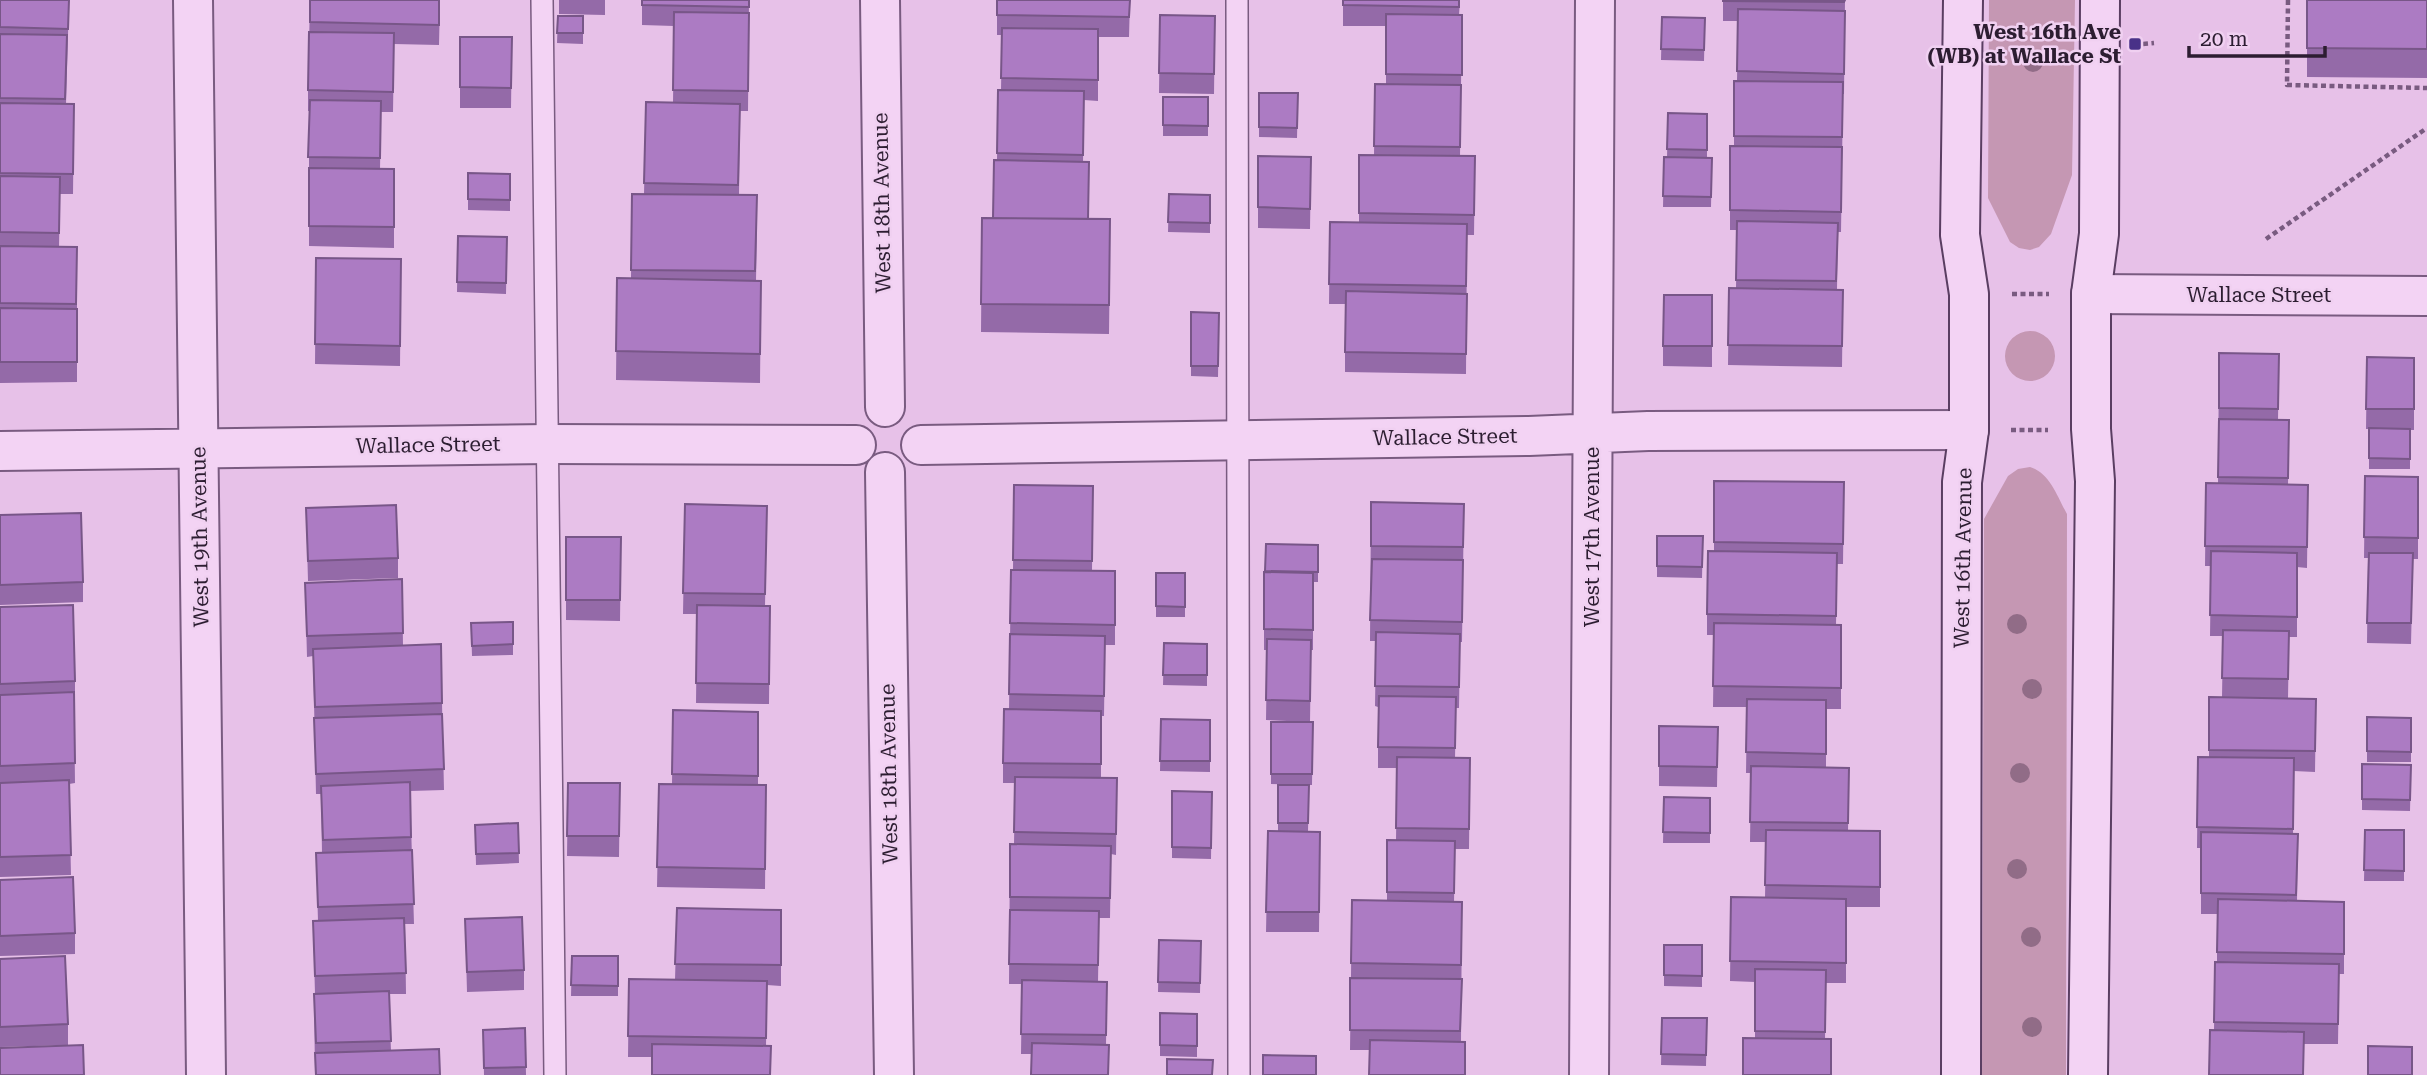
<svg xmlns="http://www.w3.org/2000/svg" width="2427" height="1075" font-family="'Roboto Serif',serif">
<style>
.green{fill:#c597b3}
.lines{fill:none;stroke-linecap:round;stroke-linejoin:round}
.lane-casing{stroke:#795b80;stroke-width:24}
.street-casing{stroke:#795b80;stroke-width:42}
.secondary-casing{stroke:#5a3e62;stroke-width:42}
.path{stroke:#795b80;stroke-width:4.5;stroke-dasharray:5 3.5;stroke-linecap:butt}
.lane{stroke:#f3d3f4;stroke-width:21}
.street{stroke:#f3d3f4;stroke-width:38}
.secondary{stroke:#f3d3f4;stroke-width:38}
.tree{fill:#916c87}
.wall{fill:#946aa8}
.building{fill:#ac7bc3;stroke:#785688;stroke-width:2}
.poi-dot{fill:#493188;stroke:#f0d0f1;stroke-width:2.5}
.labels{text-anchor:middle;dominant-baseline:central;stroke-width:5;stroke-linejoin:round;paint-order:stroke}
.poi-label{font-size:21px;font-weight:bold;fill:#2c1d31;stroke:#f0d0f1;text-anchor:end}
.street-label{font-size:21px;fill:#2c1d31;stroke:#f0d0f1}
</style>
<rect width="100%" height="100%" fill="#e7c1e8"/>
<path class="green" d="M1989,0h86l-3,175 -21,59 -12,13 -9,3 -11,-2 -9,-6 -22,-44z
M2005 356a25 25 0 1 1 50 0a25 25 0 1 1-50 0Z
M2030,467c20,6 27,29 37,47l-1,561h-84l2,-556 24,-43 10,-7z"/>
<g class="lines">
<defs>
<path id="lane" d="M542,0l13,1075
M1237,0l2,1075"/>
<path id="street" d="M193,0l13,1075
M880,0l5,407
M2091,294l336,2
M921,445l608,-9 119,-5 321,-1
M0,451l548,-7 308,1
M885,472l9,603
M1589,1075l6,-1075"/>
<path id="secondary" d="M1961,1075l1,-593 7,-52v-136l-9,-59 3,-235
M2088,1075l7,-594 -4,-52v-135l8,-60 1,-234"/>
</defs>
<use href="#lane" class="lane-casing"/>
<use href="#street" class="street-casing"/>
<use href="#secondary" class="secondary-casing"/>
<path class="path" d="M2288,0l-1,85 140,3
M2143,44l11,-1
M2266,239l161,-111
M2012,294h37
M2011,430h37"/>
<use href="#lane" class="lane"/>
<use href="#street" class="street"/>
<use href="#secondary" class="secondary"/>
</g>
<g class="tree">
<circle cx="2033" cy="62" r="10"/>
<circle cx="2017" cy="624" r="10"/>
<circle cx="2032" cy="689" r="10"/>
<circle cx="2020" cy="773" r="10"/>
<circle cx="2017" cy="869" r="10"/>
<circle cx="2031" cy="937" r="10"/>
<circle cx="2032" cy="1027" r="10"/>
</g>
<path class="wall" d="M0,0h69l-3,104h8l-1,90h-13l-1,53h18v135l-77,1z
M310,0h130l-1,45 -45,-1 -1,68h-12l-1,57h14v79l-85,-2v-135h-1v-21z
M559,0h46v15l-46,-1z
M642,0h107l-1,111h-8l-1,84 18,29 -1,57h5l-1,102 -144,-3 1,-102h14l1,-84h12l2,-92 27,1 1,-77 -32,-1z
M997,0h133l-1,37h-31v64l-14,-1 -1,62 6,57 21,29 -1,86 -128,-2 1,-114h11l4,-58 1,-70h3l1,-55h-5z
M1343,0h117l-1,15h3l-2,141h15l-1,79h-7l-1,139 -121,-2v-68h-16l1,-82h29v-67h15l1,-71h11v-58h-43z
M1723,0h122l-1,94h-1l-2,138h-3l-1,57 6,1 -1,77 -114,-2 1,-77h7l1,-58h-7v-84h4v-65h3l1,-60h-15z
M2307,0h120v78l-120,-1z
M1160,15l55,1 -1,78 -55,-1z
M558,16h25v28l-26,-1z
M1662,17l43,1 -1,43 -43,-1z
M460,37h52l-1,71h-51z
M1259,93h39l-1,45 -38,-1z
M1163,97h45v39h-45z
M1668,113l39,1v44h5l-1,49h-48l1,-50 3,1z
M1258,156l53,1 -1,72 -52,-1z
M468,173l42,1v37l-42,-1z
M1169,194l41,1v38l-42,-1z
M458,236l49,1 -1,57 -49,-2z
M316,258l85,1 -1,107 -85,-2z
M1712,295v72l-49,-1v-20z
M1191,312l28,1 -1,64 -27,-1z
M2219,353l60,1 -1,66h11l-1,65h20l-1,83 -10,-1v70h-8l-1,61 28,1 -1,73 -21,-1 -1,63h5l-1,67 47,1v72h-5l-1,70h-34l-90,-14 1,-68h2v-48h-16v-66h-4l1,-91h11v-60h13l1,-61h-13l1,-70h-6l1,-83 12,1z
M2367,357l47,1v72h-4v39h-41v-40h-3z
M2365,476l53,1v82h-5l-2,85 -44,-1 1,-85h-4z
M1714,481l130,1 -1,82h-6l-1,61h5v84h-15v59h23l-1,63h32v76h-34v76h-20l-1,56 -70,-1v-56l-25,-1 1,-84 34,1 1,-56h-16l1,-69h-5l1,-66h-34l1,-72h-7v-21l7,-63z
M1014,485l79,1 -1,85h23v74h-10l-1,71h-3v62h16l-1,77 -5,-1 -1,64h-11l-1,64h9l-1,63 -74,9h-11l1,-70h-13l1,-140h4l1,-61h-12v-20l6,-53 2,-140h2z
M1371,502l93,2 -2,138h-2l-1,66h-3l-1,50h15l-1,91h-14l-1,53h8l-1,140 -91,8h-20l2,-150 35,1v-61h9l1,-72h-19v-61l-3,-1 1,-65h-6z
M685,504l82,2 -2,100h5l-1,98 -73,-1 1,-89h-14z
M306,508l92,50v20l-90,3z
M0,515l83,67v20l-83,3z
M1657,536h46l-1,42 -45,-1z
M566,537h55l-1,84 -54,-1z
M1266,544l52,1v37h-5v68h-2l-1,72 -44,-2 1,-70h-3v-21z
M1156,573h29v44h-29z
M402,579l1,67 39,57 2,87 -34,1 4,133h-9l1,70h-17l2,57 49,24h-125l-1,-81h1l-2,-73h5l-2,-68h6l-1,-59h-5l-3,-138 -6,1 -2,-74z
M0,607l75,74v20h-1l1,82 -6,1 2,91 -71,2z
M513,622v33l-41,1 -1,-33z
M1164,643l43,1v42l-44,-1z
M673,710l85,2v73h8l-1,104 -108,-2 2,-103h13z
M2367,717l44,1v44h-44z
M1161,719l49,1v52l-50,-1z
M1271,722h42l-1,63 -41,-1z
M1659,726l59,1 -1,60 -58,-1z
M2362,764l49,1 -1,46 -48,-1z
M568,783h52l-1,74 -52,-1z
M1278,785h31l-1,46 12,1 -1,100h-53l2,-101h10z
M1172,791l40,1 -1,67 -39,-1z
M1664,797l46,1v45h-47z
M518,823l1,40 -43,2 -1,-40z
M2365,830h39v51h-40z
M0,880l75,53v21l-75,2z
M677,908l104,2v76l-14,-1 -1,61 -114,11h-24l1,-78 46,1z
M465,919l59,51v20l-57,2z
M1159,940l42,1 -1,52 -42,-1z
M1664,945h38v42l-38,-1z
M572,956h46v40h-47z
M0,959l68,65v21l-68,2z
M1160,1013l37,1v43l-37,-1z
M1662,1018h45l-1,48 -45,-1z
M525,1028l1,47h-42l-1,-45z"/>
<path class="building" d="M0,0h69l-1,29 -68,-2z
M310,0h129v25l-129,-3z
M642,0h107v7l-107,-2z
M997,0h133l-1,17 -132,-2z
M1343,0h116v7l-116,-2z
M1723,0h122l-1,2 -121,-1z
M2307,0h120v49l-120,-1z
M1738,9l107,2 -1,63 -107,-3z
M674,12l75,1 -1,78 -75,-1z
M1386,14l76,1v60l-76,-1z
M1160,15l55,1 -1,58 -55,-1z
M558,16h25v17h-26z
M1662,17l43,1 -1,32 -43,-1z
M1002,28l96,1v51l-97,-2z
M309,32l85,1 -1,59 -85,-2z
M0,34l67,1 -2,64 -65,-1z
M460,37h52l-1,51 -51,-1z
M1734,81l109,1 -1,55 -108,-1z
M1375,84l86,1 -1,62 -86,-1z
M998,90l86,1 -1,64 -86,-2z
M1259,93h39l-1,35 -38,-1z
M1163,97h45v29l-45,-1z
M310,100l71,1 -1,57 -72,-1z
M646,102l94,2 -2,81 -94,-2z
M0,103l74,1 -1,70 -73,-1z
M1668,113l39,1v36l-40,-1z
M1730,146l112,1 -1,65 -111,-2z
M1359,155l116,1 -1,59 -115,-2z
M1258,156l53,1 -1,52 -52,-2z
M1664,157l48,1 -1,39 -48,-1z
M994,160l95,2 -1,57 -95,-1z
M309,168l85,1v58l-85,-1z
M468,173l42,1v26l-42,-1z
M0,176l60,1 -1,56 -59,-1z
M632,194l125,1 -2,76 -124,-1z
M1169,194l41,1v28l-42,-1z
M982,218l128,1 -1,86 -128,-1z
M1737,221l101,2 -2,58 -100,-1z
M1330,222l137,2 -1,62 -137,-2z
M458,236l49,1 -1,46 -49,-1z
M0,246l77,1 -1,57 -76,-1z
M316,258l85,1 -1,87 -85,-2z
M617,278l144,3 -1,73 -144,-3z
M1729,288l114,2 -1,56 -114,-1z
M1346,291l121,3 -1,60 -121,-2z
M1664,295h48v51h-49z
M0,308l77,1v53h-77z
M1191,312l28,1 -1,53h-27z
M2219,353l60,1 -1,55 -59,-1z
M2367,357l47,1v51h-48z
M2219,419l70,1 -1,58 -70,-1z
M2369,428l41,1v30l-41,-1z
M2365,476l53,1v61l-54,-1z
M1714,481l130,1 -1,62 -129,-2z
M2206,483l102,2 -1,62 -102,-1z
M1014,485l79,1 -1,75 -79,-1z
M1371,502l93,2 -1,43 -92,-1z
M685,504l82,2 -2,88 -82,-1z
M396,505l2,53 -90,3 -2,-53z
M81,513l2,69 -83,3v-70z
M1657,536h46l-1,31 -45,-1z
M566,537h55l-1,63h-54z
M1266,544l52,1v27l-53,-1z
M1708,551l129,2 -1,63 -129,-2z
M2211,551l86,2v64l-87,-2z
M2369,553h44l-2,70h-44z
M1372,559l91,1 -1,62 -92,-2z
M1011,570l104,1v54l-105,-2z
M1264,572l49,1v57l-49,-1z
M1156,573h29v34l-29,-1z
M402,579l1,54 -96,3 -2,-53z
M73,605l2,76 -75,3v-77z
M697,605l73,1 -1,78 -73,-1z
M513,622v22l-41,2 -1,-23z
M1714,623l127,2v63l-128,-2z
M2223,630l66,1 -1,48 -66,-1z
M1376,632l84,2 -1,53 -84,-1z
M1010,634l95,2 -1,60 -95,-2z
M1267,639l44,1 -1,61 -44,-1z
M1164,643l43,1v31h-44z
M441,644l1,59 -127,4 -2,-58z
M74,692l1,71 -75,3v-71z
M1379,696l77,1 -1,51 -77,-1z
M2209,697l107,2 -1,52 -106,-1z
M1747,699l79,1v54l-80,-2z
M1004,709l97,2v53l-98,-1z
M673,710l85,2v64l-86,-2z
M442,714l2,55 -128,5 -2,-56z
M2367,717l44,1v34l-44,-1z
M1161,719l49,1v41h-50z
M1271,722h42l-1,52h-41z
M1659,726l59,1 -1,40 -58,-1z
M1397,757l73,1 -1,71 -73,-1z
M2198,757l96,1 -1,71 -96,-2z
M2362,764l49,1 -1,35 -48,-1z
M1751,766l98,2 -1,55 -98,-1z
M1015,777l102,1 -1,56 -102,-2z
M69,780l2,75 -71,2v-74z
M410,782l1,55 -88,3 -2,-54z
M568,783h52l-1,53h-52z
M659,784l107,1 -1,84 -108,-2z
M1278,785h31l-1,38h-30z
M1172,791l40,1 -1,56 -39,-1z
M1664,797l46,1v35l-47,-1z
M518,823l1,30 -43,1 -1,-29z
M1766,830l114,1v56l-115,-2z
M2365,830h39v41l-40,-1z
M1268,831l52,1 -1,80h-53z
M2201,832l97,2 -2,61 -95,-2z
M1387,840l68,1 -1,52 -67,-1z
M1010,844l101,2 -1,52 -100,-1z
M412,850l2,54 -96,3 -2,-54z
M73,877l2,56 -75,3v-56z
M1731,897l115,2v64l-116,-2z
M2218,899l126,3v52l-127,-2z
M1352,900l110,2 -1,63 -110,-2z
M677,908l104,2v55l-106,-1z
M1010,910l89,1 -1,54 -89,-1z
M522,917l2,53 -57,2 -2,-53z
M404,918l2,55 -91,3 -2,-55z
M1159,940l42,1 -1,42 -42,-1z
M1664,945h38v31l-38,-1z
M65,956l3,68 -68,3v-68z
M572,956h46v30l-47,-1z
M2215,962l124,2 -1,60 -124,-2z
M1755,969l71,1 -1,62 -70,-1z
M1350,978l112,1 -2,52 -110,-1z
M629,979l138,2 -1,57 -138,-2z
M1022,980l85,2 -1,53 -85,-1z
M389,991l2,50 -75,2 -2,-49z
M1160,1013l37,1v32l-37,-1z
M1662,1018h45l-1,37 -45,-1z
M525,1028l1,39 -42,1 -1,-38z
M2210,1030l94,2 -1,43h-94z
M1743,1038l88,1v36h-88z
M1370,1040l95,2v33h-96z
M1032,1043l77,2 -1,30h-77z
M652,1044l119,2 -1,29h-118z
M83,1045l1,30h-84v-27z
M2368,1046l44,1v28h-44z
M439,1049l1,26h-124l-1,-22z
M1263,1055l53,1v19h-53z
M1167,1059l46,1 -1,15h-45z"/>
<rect class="poi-dot" x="2128" y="37" width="14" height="14" rx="3.5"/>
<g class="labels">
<g class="poi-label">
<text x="2121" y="32">West 16th Ave<tspan x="2121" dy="24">(WB) at Wallace St</tspan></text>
</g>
<g class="street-label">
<text transform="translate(882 203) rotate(-91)">West 18th Avenue</text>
<text x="2259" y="295">Wallace Street</text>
<text transform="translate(1445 437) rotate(-1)">Wallace Street</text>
<text transform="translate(428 445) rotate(-1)">Wallace Street</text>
<text transform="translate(200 537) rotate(-91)">West 19th Avenue</text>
<text transform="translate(1592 537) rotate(-90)">West 17th Avenue</text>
<text transform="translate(1963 558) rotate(-89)">West 16th Avenue</text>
<text transform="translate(889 774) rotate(-91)">West 18th Avenue</text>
</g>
</g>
<path d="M2189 46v10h136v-10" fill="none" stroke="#2c1d31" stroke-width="3.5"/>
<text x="2200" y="46" font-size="21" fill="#2c1d31" stroke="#f0d0f1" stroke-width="5" paint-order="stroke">20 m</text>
</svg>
